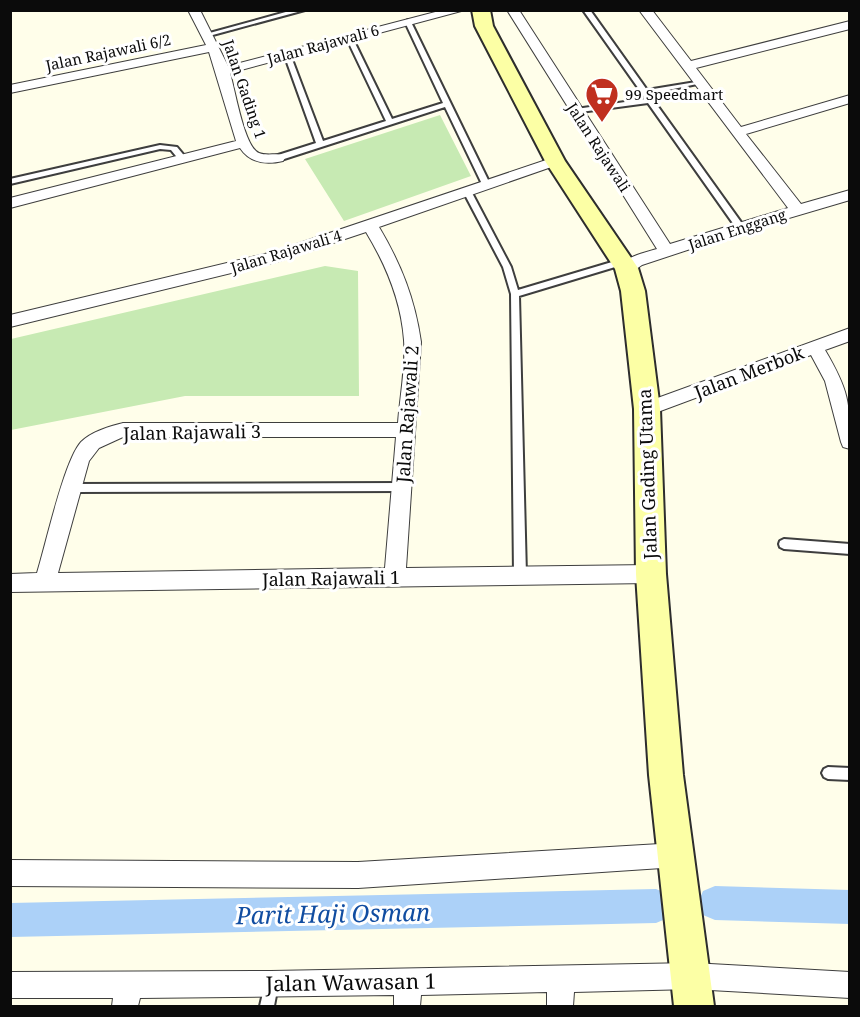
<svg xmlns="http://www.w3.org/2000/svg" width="860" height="1017" font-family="'Noto Serif',serif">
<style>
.green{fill:#c7eab3}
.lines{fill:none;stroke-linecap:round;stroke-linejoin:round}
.canal{fill:#acd1f8;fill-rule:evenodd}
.lane-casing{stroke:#3e3e3e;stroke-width:4}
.street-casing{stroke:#3e3e3e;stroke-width:2}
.secondary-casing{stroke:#2d2d2d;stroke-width:4}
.lane{fill:#fff;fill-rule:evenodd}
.street{fill:#fff;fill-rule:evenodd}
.secondary{fill:#fcffa5;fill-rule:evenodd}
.labels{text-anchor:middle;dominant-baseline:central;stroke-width:6;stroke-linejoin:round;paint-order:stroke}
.far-street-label{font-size:15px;fill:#0b0b0b;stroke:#fff}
.far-poi-label{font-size:15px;fill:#0b0b0b;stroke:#fff;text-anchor:start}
.street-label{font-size:18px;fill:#0b0b0b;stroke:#fff}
.near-street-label{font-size:21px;fill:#0b0b0b;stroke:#fff}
.near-water-label{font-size:24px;font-style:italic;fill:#114da1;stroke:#fff}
</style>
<rect width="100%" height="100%" fill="#fffeea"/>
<path class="green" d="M440,115l31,61 -127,45 -39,-62z
M325,266l33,5 1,125h-174l-174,34v-91z"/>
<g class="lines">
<path class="canal" d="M715,886l135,4v34l-135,-4 -12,-5 -5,-12 5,-12z
M656,889l12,5 5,12 -5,12 -12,5 -646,14v-34z"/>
<defs>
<path id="lane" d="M293,10h12l-96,26 -3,-2z
M583,10h7l57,80 55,-9v2l-53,11 94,131v4h-6l-89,-126 -75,10v-4h3l70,-10z
M408,20l3,2 79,162 -1,2 -3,1 -4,-3 -37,-77 -164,53h-6v-4l41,-13 -32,-89 1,-1 5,1 33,87 63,-20 -40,-84 1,-1 5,1 40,82 51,-16 -38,-81z
M160,145l17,2 10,12 -4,2h-3l-9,-11 -11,-1 -150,35v-5z
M467,188l4,3 40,76 7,23 104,-31 4,3 -1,2 -106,32 7,279 -2,4 -4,1 -4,-1 -2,-4 -3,-281 -8,-27 -40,-76z
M402,483l4,1 1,3 -1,3 -4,1 -330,1 -4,-1 -1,-3 1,-3 4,-1z
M784,539l66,5v10l-66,-5 -4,-2 -1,-3 1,-3z
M828,767l22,1v12l-22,-1 -4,-2 -2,-4 2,-4z
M271,978l5,2 2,5 -4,21h-14l6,-26z"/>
<path id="street" d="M188,10h12l28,56 215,-56h22l-235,63c5,16 14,74 29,80 7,3 17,0 24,2l2,3 -2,3c-17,4 -33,2 -43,-13l-230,60v-10l226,-57 -27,-89 -199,41v-8l196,-40z
M507,10h12l151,234 118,-36 -149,-198h13l39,51 159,-40v8l-154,39 45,59 109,-32v8l-104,31 55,70 49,-14v10l-105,31 -103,34 -10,7h-12l-2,-4c9,-12 25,-15 39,-19z
M555,157l7,4 -2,3 -181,63c22,37 36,72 42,115l-15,226 245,-3 7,2 3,7 -3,7 -7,2 -641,9v-18l27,-1c9,-29 27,-112 44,-131 11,-11 28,-15 42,-19h275c2,-27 8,-57 6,-83 -3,-40 -18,-75 -38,-108l-90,30 -266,65v-12l263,-63zM123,437h273l-11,131 -327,5 31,-112 10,-13z
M850,328v13l-25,9c24,41 25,52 25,99l-7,-2 -2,-5 -16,-61 -14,-26 -164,61 -6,-2 -3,-5 3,-5z
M677,843l9,3 3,9 -3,9 -9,3 -319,21 -348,-2v-26l348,2z
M692,963l158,9v26l-158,-9 -118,3 -1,14h-26v-14l-126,3 -1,11h-26v-11l-254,3 -2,8h-26l1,-8h-103v-26l261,-1z"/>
<path id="secondary" d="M472,10h18l3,16 72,135 73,107 7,23 15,118 6,165 17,201 31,231h-40l-25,-231 -13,-201 -2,-165 -13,-118 -6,-22 -70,-108 -70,-135z"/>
</defs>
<use href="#lane" class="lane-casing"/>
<use href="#street" class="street-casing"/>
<use href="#secondary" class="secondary-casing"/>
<use href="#lane" class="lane"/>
<use href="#street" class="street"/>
<use href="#secondary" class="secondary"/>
</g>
<defs>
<symbol id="supermarket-pin" viewBox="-11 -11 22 30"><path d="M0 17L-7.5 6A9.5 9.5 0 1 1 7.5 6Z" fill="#c02f1f" stroke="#fff"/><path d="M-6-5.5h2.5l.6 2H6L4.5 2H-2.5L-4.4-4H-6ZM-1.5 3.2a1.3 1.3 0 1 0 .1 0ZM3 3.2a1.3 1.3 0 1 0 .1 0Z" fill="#fff"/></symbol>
</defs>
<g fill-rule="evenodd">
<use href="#supermarket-pin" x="583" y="75" width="38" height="52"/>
</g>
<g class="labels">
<g class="far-street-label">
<text transform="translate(323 44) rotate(-15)">Jalan Rajawali 6</text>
<text transform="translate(108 52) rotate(-12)">Jalan Rajawali 6/2</text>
<text transform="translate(245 89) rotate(71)">Jalan Gading 1</text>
<text transform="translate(599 147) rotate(57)">Jalan Rajawali</text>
<text transform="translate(737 229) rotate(-18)">Jalan Enggang</text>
<text transform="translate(286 251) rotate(-17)">Jalan Rajawali 4</text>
</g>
<g class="far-poi-label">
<text x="625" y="94">99 Speedmart</text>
</g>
<g class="street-label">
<text transform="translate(749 372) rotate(-21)">Jalan Merbok</text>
<text transform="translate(407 414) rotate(-86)">Jalan Rajawali 2</text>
<text transform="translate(192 432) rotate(-1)">Jalan Rajawali 3</text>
<text transform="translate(647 474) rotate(-92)">Jalan Gading Utama</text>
<text transform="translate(331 578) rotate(-1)">Jalan Rajawali 1</text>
</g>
<g class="near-street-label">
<text transform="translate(351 982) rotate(-1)">Jalan Wawasan 1</text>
</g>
<g class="near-water-label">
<text transform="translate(333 913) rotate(-1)">Parit Haji Osman</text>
</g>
</g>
<rect width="860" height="1017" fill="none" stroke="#0b0b0b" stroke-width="24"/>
</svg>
